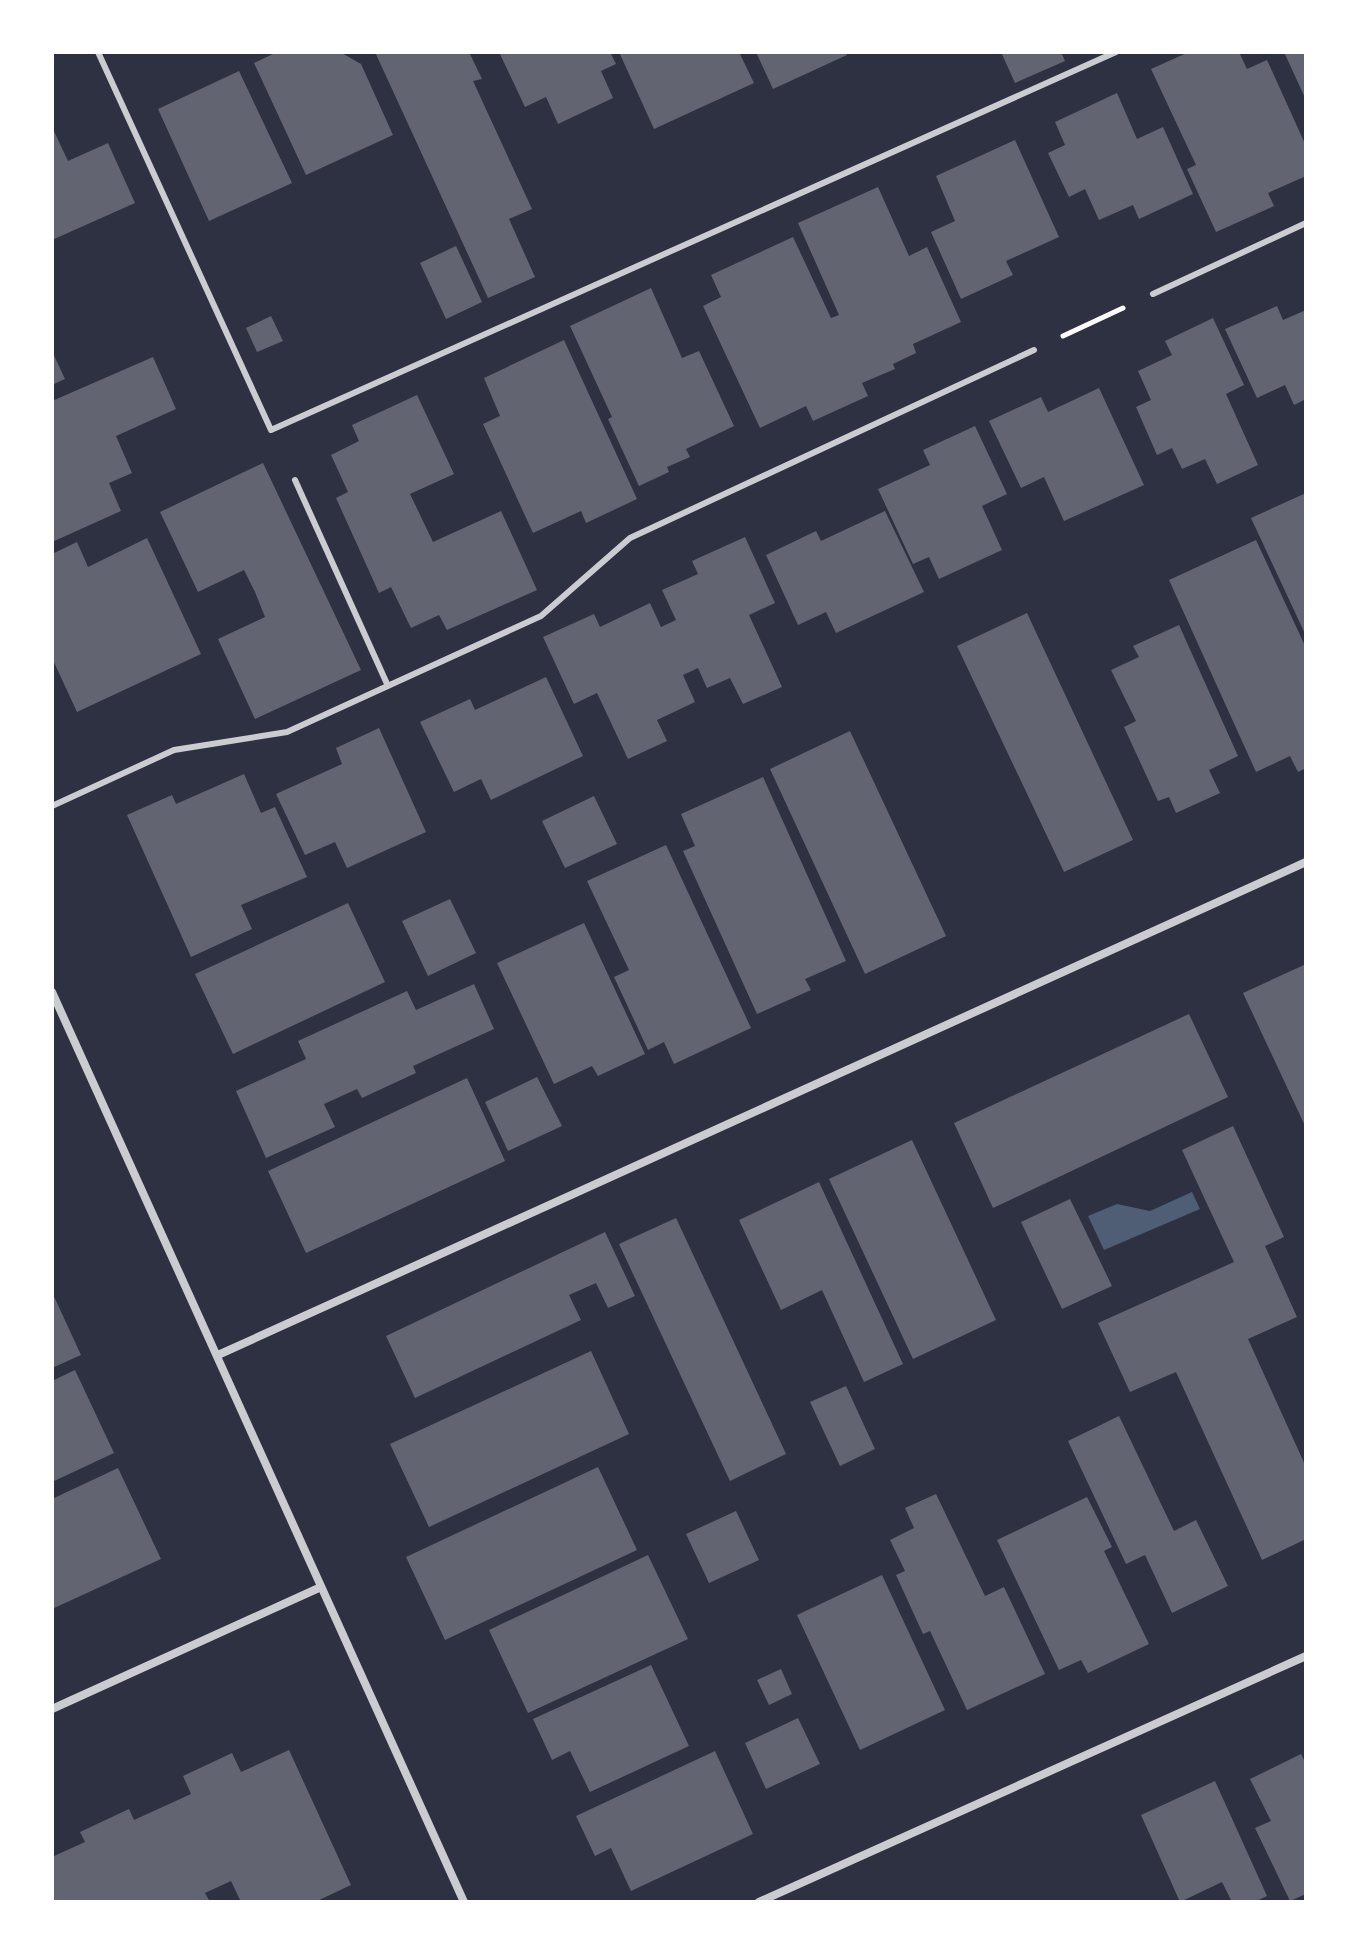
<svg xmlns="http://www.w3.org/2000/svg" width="1358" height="1954" font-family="Georgia,serif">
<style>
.water{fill:#4f5d75}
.building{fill:#626471}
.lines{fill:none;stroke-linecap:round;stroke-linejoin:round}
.path{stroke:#fff;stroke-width:5}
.service{stroke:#caccd0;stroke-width:6}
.minor{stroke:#caccd0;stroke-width:8}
</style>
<rect width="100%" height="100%" fill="#2d3142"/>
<path class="water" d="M1192,1192l8,17 -96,41 -16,-34 29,-12 33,7z"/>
<path class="building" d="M277,52h63l21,12 32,71 -87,40 -52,-112z
M375,52h94l13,27 -9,2 59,128 -23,10 26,58 -47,21z
M499,52h111l6,12 -15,7 12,27 -55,26 -12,-27 -21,10z
M619,52h120l15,31 -100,46z
M756,52h90l1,3 -74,34z
M1001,52h60l4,9 -50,22z
M1189,52h50l8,17 20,-9 39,86v30l-38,17 6,13 -58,26 -29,-63 9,-4 -45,-96z
M1284,52h22v48z
M239,71l53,112 -83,38 -51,-112z
M1117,93l20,46 26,-12 30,67 -54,25 -6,-14 -34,15 -14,-31 -16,8 -21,-44 17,-8 -10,-23z
M52,127l16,34 40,-18 27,60 -83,37z
M1015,140l44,97 -53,24 7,14 -52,24 -30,-67 24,-11 -19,-45z
M878,187l31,69 18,-9 34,75 -48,22 3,9 -23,11 2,5 -33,14 6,13 -55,25 -7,-15 -46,22 -57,-122 18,-9 -10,-22 82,-38 38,81 8,-3 -41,-92z
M456,246l26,56 -36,17 -26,-56z
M651,288l31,70 17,-7 35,75 -48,23 4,8 -23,10 2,5 -30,14 -31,-67 4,-2 -42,-91z
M1277,306l6,14 23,-10v89l-12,6 -9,-20 -28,13 -32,-69z
M271,316l12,25 -26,11 -11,-24z
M1213,318l31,67 -18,9 32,71 -41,19 -12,-25 -23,10 -10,-21 -15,7 -21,-48 15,-7 -13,-29 34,-16 -7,-14z
M564,340l73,159 -51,24 -5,-12 -48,22 -50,-109 17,-8 -16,-38z
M52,351l13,28 -13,6z
M153,357l23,52 -60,27 16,37 -23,10 12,28 -69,31v-141z
M1099,388l45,97 -80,36 -20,-44 -23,11 -32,-67 52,-24 7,15z
M417,395l37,79 -44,20 23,48 68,-31 36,79 -90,40 -8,-15 -28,13 -20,-41 -12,6 -43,-95 12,-6 -17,-37 28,-14 -7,-16z
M975,426l32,68 -25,12 20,44 -63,29 -10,-22 -16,7 -35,-75 52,-24 -7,-15z
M263,463l98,207 -106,49 -37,-80 47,-22 -10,-25 -11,-22 -46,22 -38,-80z
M1306,493v143l-55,-118z
M885,511l39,81 -88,41 -10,-21 -28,13 -32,-70 50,-24 5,10z
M745,537l30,66 -26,12 33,72 -39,17 -13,-26 -23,10 -9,-20 -15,7 12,27 -38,18 10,21 -39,18 -31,-66 -23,11 -31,-67 51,-23 6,13 50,-24 11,24 15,-7 -14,-30 36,-16 -6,-13z
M147,538l54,116 -124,58 -25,-54v-104l25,-12 11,25z
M1256,540l50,108v120l-8,4 -8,-16 -34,16 -87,-192z
M1027,613l106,227 -69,32 -107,-226z
M1179,625l59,131 -29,14 11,23 -44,20 -7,-16 -11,4 -34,-74 12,-6 -25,-51 28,-13 -6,-11z
M546,677l37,79 -92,44 -10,-21 -27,13 -34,-70 50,-23 5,11z
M379,728l47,104 -79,36 -12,-26 -30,13 -29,-61 66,-30 -6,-16z
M850,731l96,205 -81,38 -95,-205z
M244,774l17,39 14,-6 32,70 -66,28 11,24 -61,28 -64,-142 45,-20 4,9z
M763,777l83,184 -41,18 6,11 -54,24 -74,-163 12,-5 -14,-32z
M594,796l23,48 -52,24 -23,-47z
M666,845l85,183 -77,36 -10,-22 -16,8 -34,-73 15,-7 -42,-89z
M450,899l26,54 -48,23 -26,-55z
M348,903l37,79 -152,72 -38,-80z
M584,923l61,131 -47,22 -6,-10 -38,18 -57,-121z
M1306,964v164l-63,-135z
M474,984l20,45 -81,37 3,7 -54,25 -5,-9 -33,15 11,23 -69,31 -30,-67 70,-32 -8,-18 109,-50 9,19z
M1189,1014l39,83 -235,111 -39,-85z
M537,1077l25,49 -54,25 -23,-49z
M467,1078l38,83 -199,92 -38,-82z
M1233,1126l51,111 -19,9 32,71 -49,22 58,128v72l-44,21 -86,-188 -46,20 -32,-69 136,-61 -52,-112z
M912,1140l84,180 -83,39 -84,-180z
M819,1182l84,182 -39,18 -42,-92 -41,20 -42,-90z
M1070,1199l42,87 -50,23 -41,-87z
M676,1218l110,236 -56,27 -111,-237z
M605,1232l30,64 -27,12 -12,-25 -27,12 12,25 -166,78 -29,-62z
M52,1292l29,63 -29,13z
M591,1351l38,83 -200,93 -39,-83z
M75,1370l39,83 -62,29v-101z
M846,1386l29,63 -35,17 -30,-64z
M1119,1416l55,115 22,-11 32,66 -56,27 -27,-58 -19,9 -58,-123z
M598,1467l39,83 -192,90 -39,-83z
M118,1468l43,91 -109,50v-110z
M936,1494l49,102 19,-9 41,87 -78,36 -37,-79 -7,3 -27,-59 9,-4 -15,-31 24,-12 -9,-20z
M1087,1497l25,50 -8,4 45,93 -61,29 -7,-13 -22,10 -62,-130z
M736,1511l23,49 -50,23 -23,-49z
M648,1555l40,84 -160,74 -39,-83z
M882,1575l63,135 -85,40 -63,-135z
M651,1665l38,81 -99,46 -20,-41 -18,9 -19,-41z
M781,1669l11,25 -23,11 -12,-25z
M798,1718l22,46 -54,25 -21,-46z
M289,1750l62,135 -36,17h-74l-10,-21 -26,12 5,9h-158v-45l33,-15 -5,-10 49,-23 5,11 57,-26 -8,-18 49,-23 9,19z
M715,1751l38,83 -122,57 -20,-43 -16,8 -19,-40z
M1301,1754l5,10v130l-16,7 -35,-73 16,-7 -21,-42z
M1215,1781l52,115 -13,6h-22l-10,-20 -42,20 -39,-87z"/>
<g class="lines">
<path class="path" d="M1063,336l60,-28"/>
<path class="service" d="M98,52l173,378 845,-378
M1153,294l153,-71
M295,480l93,206
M52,806l122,-56 113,-18 254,-116 89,-78 404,-188"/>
<path class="minor" d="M52,992l412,910
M218,1355l1088,-493
M52,1709l269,-122
M759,1902l547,-246"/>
</g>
<rect width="1358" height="1954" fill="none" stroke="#ffffff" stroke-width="108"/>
</svg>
